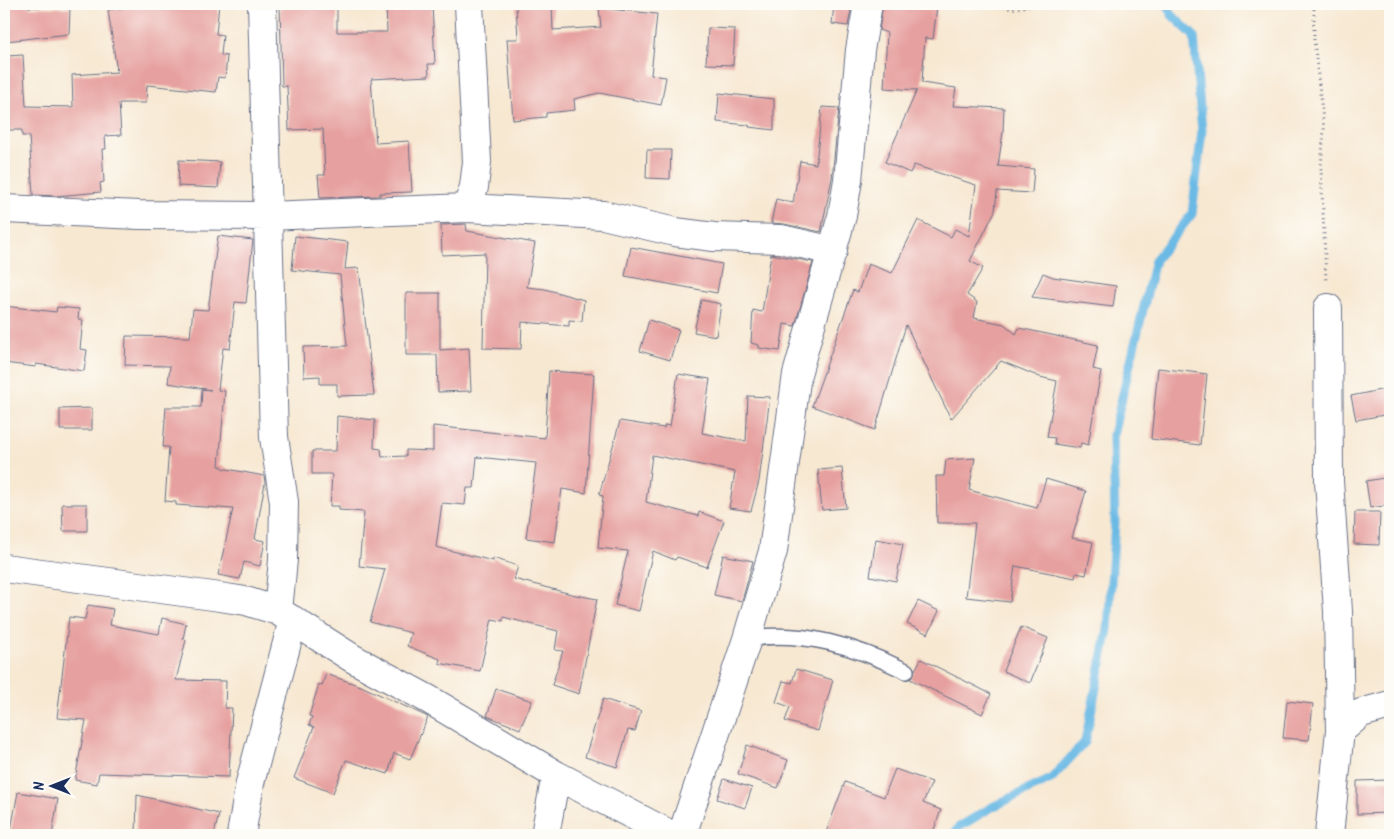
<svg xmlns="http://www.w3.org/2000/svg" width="1394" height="839" font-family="Kalam,sans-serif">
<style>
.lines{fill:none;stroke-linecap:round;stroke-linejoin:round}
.stream{stroke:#6abae5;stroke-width:9}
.building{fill:#e6a09f}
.lane-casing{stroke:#687087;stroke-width:18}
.street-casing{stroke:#687087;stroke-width:30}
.path{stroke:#687087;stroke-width:3;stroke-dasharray:1 4;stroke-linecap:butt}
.lane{stroke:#fff;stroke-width:15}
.street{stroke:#fff;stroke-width:28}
</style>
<rect width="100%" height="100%" fill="#fdfcf7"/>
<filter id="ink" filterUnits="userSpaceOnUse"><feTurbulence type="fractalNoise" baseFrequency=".02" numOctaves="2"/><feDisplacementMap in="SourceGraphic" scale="10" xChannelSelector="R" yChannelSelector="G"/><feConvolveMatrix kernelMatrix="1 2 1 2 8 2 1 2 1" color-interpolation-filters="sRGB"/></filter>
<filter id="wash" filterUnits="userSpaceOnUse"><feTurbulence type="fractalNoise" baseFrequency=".0096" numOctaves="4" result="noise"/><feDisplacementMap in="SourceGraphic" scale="20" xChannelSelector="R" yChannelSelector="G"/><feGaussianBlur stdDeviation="1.12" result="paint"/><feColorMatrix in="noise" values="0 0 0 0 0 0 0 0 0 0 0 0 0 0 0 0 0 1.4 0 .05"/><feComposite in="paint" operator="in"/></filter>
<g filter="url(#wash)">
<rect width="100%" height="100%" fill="#f7e8d2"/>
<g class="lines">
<path class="stream" d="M953,835l6,-8 33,-20 59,-28 34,-37 23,-113 7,-107 -2,-87 42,-175 37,-46 10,-83 -8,-95 -22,-21 -5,-11"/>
</g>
<g id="blocks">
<path class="building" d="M28,4v3l42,1 -1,26 -63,7 -2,-35z
M134,4h85l-3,30 7,1 -2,20 6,1 -2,22 -7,-1 -2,15 -69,-7 -1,18h-27l2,32 -16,1 1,13h-4l2,33 -4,1 1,9 -45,4 -23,-1 -4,-59h-7v-6h-17l1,-74 17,-1 3,51 47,1 -1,-32 45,-3 -9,-62 26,-4z
M280,4h57v28h50l-1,-28h46l3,60h-7l1,12 -58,3 5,64 33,-2 3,51 -32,1v3l-60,2 -2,-23h7l-2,-46 -34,1 -2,-44h-5z
M834,4h18l-4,22 -16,-2z
M883,4l54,2 -4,33 -8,-1 -3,45 34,5 -3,18 51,2 -1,24 -5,34 36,3 -2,24 -35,-2 -2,20 -25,50 13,7 -16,27 10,7 -3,16 30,6 12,10 3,-6 79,17 -5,24 8,2 -13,74 -7,-2 -1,5 -26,-4 1,-6 -8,-1 10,-56 -17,-4 -39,-16 -50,58 -45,-94 -31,105 -63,-24 41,-116 5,2 10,-28 24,9 26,-53 33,17 4,-8 14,7 7,-51 -62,-20 -4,8 -25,-11 32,-72 -33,-2 3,-55 -8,-3z
M552,5l1,25 48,-3 -2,-19 58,6 -6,61 15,2 -5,28 -62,-12 -25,6 1,11 -29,3v4l-33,3 -6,-81h11l-2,-33z
M708,28l27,1 -2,36 -27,-1z
M719,93l55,6v31l-25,-3v-2l-32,-3z
M822,107l17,1 -7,70 -11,54 -37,-8 -13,-1 5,-24 17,4 7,-42 16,3z
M647,150h24l-1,29 -24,-1z
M179,160l41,2 -2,26 -40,-2z
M466,224l1,7 68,12 -8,44 18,2 39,11 -2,21 -13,-1v6l-47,-4 -1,27 -38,-1 2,-95 -43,2 -1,-30z
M218,236l35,4 -7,63 -11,-1 -5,47 -7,-1 -5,42 7,1 -6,75h3v2l42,8 1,7 -10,56 10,2 -5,25 -16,-4 -4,17 -22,-4 15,-66 -57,-4v-3l-11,-1 4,-54h-6l3,-40h35l1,-18 9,1 -43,-7 2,-17 -45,-1 1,-29 64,1 3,-28 15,1z
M295,236l53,6 -3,27 14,-1 15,127 -37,1v-12h-17v-8l-16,1 -1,-30 44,-1 -7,-71 -48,-5z
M631,247l91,17 -5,29 -92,-17z
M771,254l42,8 -18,64 -11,-2 -4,27 -21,-3v-3l-8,-2 2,-33 9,2z
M1043,273l10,4 63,9 -3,21 -81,-10z
M406,293h34v57l29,-2 2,43 -33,1 -1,-37h-31z
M701,300l20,4 -5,32 -22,-4z
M4,306l52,6 1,-5 22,2 -1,10 5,1 -3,29 7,1 -3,21 -48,-7v3l-32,-4z
M649,320l30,10 -9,30 -30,-9z
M1158,368l49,6 -7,71 -49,-6z
M549,371l45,3 -8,119 -24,-4 -7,53 -29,-4 10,-75 -59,-6 -3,31h-7l-2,17 -23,-2 -6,44 57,14v-3l25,8 -4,13 57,15 26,5 -18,95 -27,-9 11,-34 -8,-1 3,-19 -55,-14v4l-11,-2 -12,52 -41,-8 1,-4 -33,-13 4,-13 -41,-11 15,-53 -26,-3 5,-54 -25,-2v-4h-9l2,-32h-20v-23h24l1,-35 38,4 -1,28 7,1 1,8 24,-1v-6l27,1v-25l112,12z
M678,374l32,5 -8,54 44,8 2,-45 22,1 -11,84 -8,30 -22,-3 6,-36 -83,-17 -6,47 52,14 1,-4 25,9 -17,46 -30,-10 -2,3 -22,-9 -14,60 -24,-6 13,-54 -30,-3 5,-52 -4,-1 21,-74 44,7 1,-3 5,1z
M1390,388v26l-34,6 -5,-24z
M92,408v22h-32v-21z
M975,458l-6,32 68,18 9,-29 40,12 -14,47 21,4 -7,33 -10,-2 -1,5 -60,-12 -5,36 -44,-5 9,-74h-38l-1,-47h8l2,-16z
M842,468l4,40 -24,2 -4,-40z
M1390,477v28l-20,3 -4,-27z
M62,504h25v27h-24z
M1355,512h25l-1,33 -25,-1z
M876,539l27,5 -7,37 -26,-5z
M723,555l30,6 -11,40 -28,-6z
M918,601l21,10 -11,23 -21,-10z
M88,605l25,4 -3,16 49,9 3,-16 24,6 -3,15 3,1 -10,40 50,1 -1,27h7l-3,69 -130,-4 -2,11 -22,-4 11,-60 -29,-2 12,-101 16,2z
M1021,627l27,11 -18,45 -27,-12z
M921,659l70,35 -9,20 -72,-35z
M796,669l37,11 -15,51 -33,-10 5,-14 -14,-5 7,-21 9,2z
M326,674l35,12 67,31 -18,42 -16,-6 -6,21 -42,-14 -13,33 -39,-15 20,-51 -5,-2 3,-8 -3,-1 10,-32 3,1z
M496,689l36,12 -12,28 -33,-13z
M603,699l38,12 -6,20 -7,-1 -11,37 -32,-10z
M1287,701l26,3 -4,36 -26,-2z
M747,745l41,15 -10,28 -40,-14z
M895,769l37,13 -9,21 18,7 -9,25h-107l20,-53 39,15z
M724,779l28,9 -7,20 -28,-9z
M1390,780v33l-33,1v-33z
M18,792l40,7 -6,36h-42z
M137,795l82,19 -5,21h-78z"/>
</g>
</g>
<g filter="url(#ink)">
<use href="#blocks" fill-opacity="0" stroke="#687087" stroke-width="1"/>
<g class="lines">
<defs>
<path id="lane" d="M747,639c55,-10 110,8 159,32"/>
<path id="street" d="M262,4l12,433 10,65 -1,58 -5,51
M467,208l7,-21 3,-25 -8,-158
M4,209l135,6 128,1 200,-8 136,7 72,17 39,5 67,2 52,12
M1328,308l1,173 9,130 2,120 -11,104
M4,568l209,28 33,5 32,10 74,47 76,41 128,76 115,60
M1340,731l21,-18 29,-8
M241,835l9,-52 43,-163
M545,835l11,-60
M682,835l65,-196 26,-88 24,-177 45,-158 6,-36 12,-130 8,-46"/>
</defs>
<use href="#lane" class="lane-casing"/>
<use href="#street" class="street-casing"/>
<path class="path" d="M989,4l23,5 25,-5
M1314,4v36l10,89 -3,38 5,113"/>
<use href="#lane" class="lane"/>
<use href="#street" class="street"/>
</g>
</g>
<rect width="1394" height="839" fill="none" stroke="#fdfcf7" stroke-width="20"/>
<g transform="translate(52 786) rotate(270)" stroke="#fdfcf7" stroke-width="4" paint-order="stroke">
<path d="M0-4L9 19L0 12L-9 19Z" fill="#1b2f5e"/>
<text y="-8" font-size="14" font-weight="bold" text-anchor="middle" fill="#1b2f5e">N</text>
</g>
</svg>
